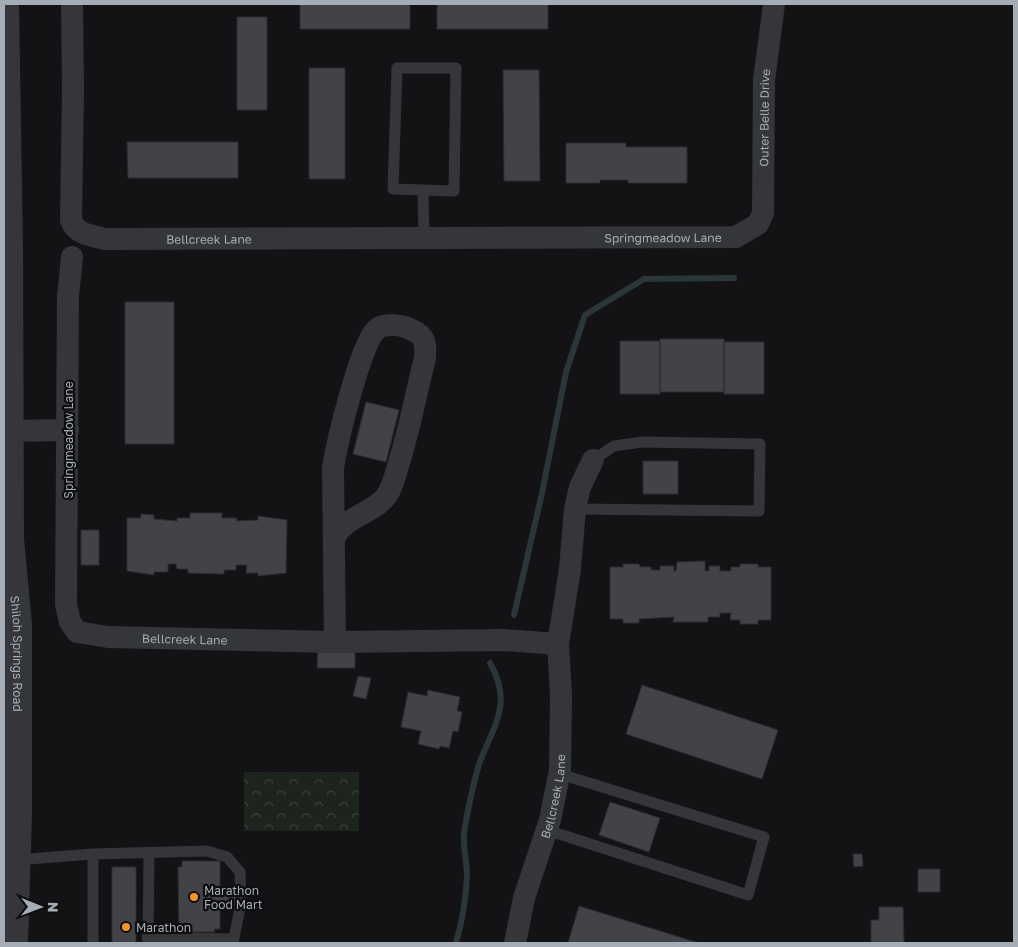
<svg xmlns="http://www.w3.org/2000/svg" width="1018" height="947" font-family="'Golos Text',sans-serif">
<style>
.park{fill:url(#park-crowns)}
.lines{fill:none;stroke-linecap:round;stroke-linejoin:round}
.stream{stroke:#2b363a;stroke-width:6}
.building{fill:#424348;stroke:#2d2d31}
.service{stroke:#34363a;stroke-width:11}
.minor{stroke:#34363a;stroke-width:22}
.tertiary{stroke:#34363a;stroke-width:28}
.poi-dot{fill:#f4942c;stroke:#0e0e10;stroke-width:2}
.labels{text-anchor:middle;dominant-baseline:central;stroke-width:4.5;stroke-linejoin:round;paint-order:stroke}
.street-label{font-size:12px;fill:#a4acb5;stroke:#0e0e10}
.poi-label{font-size:12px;fill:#a4acb5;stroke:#0e0e10;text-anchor:start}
</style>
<defs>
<pattern id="park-crowns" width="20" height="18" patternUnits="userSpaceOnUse" patternTransform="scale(1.25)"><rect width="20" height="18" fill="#1d241d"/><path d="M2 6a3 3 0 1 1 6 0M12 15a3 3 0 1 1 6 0" fill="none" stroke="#3b413c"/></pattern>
</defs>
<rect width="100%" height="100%" fill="#131315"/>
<path class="park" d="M244,772h115v59h-115z"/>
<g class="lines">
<path class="stream" d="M514,615l28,-122 24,-121 19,-57 59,-36 90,-1
M456,943c6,-21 10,-45 11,-67 0,-14 -4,-28 -3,-42 2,-16 11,-60 17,-75 15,-37 31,-57 9,-96"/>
</g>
<path class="building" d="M300,4h110v25h-110z
M437,4h111v25h-111z
M237,17h30v93h-30z
M309,68h36v111h-36z
M503,70h36l1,111h-36z
M127,142h111v36h-110z
M566,143h60v4h61v36h-59v-3h-28v3h-34z
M125,302h49v142h-49z
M660,339h64v53h-64z
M620,341h40v53h-40z
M724,342h40v52h-40z
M366,402l33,8 -13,52 -33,-8z
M643,461h35v33h-35z
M190,513h32v5h15v3l21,-1v-4l29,4 -1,53 -28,3v-3h-12l1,-8h-11v5h-12v4l-36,-1v-4h-11l-1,-5h-8v8h-14v3l-27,-4v-53h14v-4l13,1v4l23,2v-3h13z
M81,530h18v35h-18z
M705,561v10h4v-5h11v5h11v-4h9v-3h18v3h13v53h-13v4h-18v-4h-10l1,-7h-11v4h-12v5h-35l1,-5 -35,2v4h-16v-4h-13v-52h13v-3h16l1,3h11v3h9v-4h14v5h2l1,-9z
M318,652h37v16h-38z
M358,676l13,2 -5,21 -13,-3z
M642,685l136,45 -16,49 -136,-45z
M428,690l32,7 -3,14 5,1 -4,20 -5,-1 -4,17 -9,-2 -1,3 -21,-5 3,-13 -20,-4 7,-35 19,4z
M610,802l50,16 -11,34 -50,-17z
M853,854h9l1,12 -9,1z
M182,861h38v30l3,1v-5h15v19h-18v23h-6l1,3h-36l-1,-65h4z
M112,867h24v76h-24z
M918,869h22v23h-22z
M579,906l120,37h-131z
M879,907h24l1,36h-33v-23h8z"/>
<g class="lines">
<path class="service" d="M397,68h59l-2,123 -61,-2z
M423,190l1,48
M575,509l184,2 1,-67 -118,-2 -28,4 -21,14
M547,830l201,65 16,-58 -204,-63
M93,854v89
M15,860l78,-6 114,-3 20,6 13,15 1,31 -8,40
M147,937l86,2
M148,943l1,-90"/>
<g class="minor">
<path id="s1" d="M72,4l1,85 -2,131c5,15 20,15 34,19l631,-2 22,-13 5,-11 1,-133 10,-76"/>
<path id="s2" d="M72,257l-4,39 -2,308 4,18 7,10 31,5 227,5 169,-2 54,4"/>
<path d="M8,431l60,-1"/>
<path d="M335,642l-2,-174c4,-25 27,-123 43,-138 8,-8 28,-5 36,0 14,6 14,14 13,28 -9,36 -16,73 -27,108 -3,10 -5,20 -11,29 -13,19 -41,20 -52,42"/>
<path id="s3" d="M515,943l9,-45 26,-78 10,-50 1,-74 -3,-52 12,-75 5,-60 5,-22 13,-27"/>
</g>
<path class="tertiary" id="s4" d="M5,4l4,243 1,292 8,85v190l-4,129"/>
</g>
<g class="poi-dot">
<circle cx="194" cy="897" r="5"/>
<circle cx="126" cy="927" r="5"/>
</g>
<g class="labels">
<g class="street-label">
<text stroke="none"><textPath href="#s1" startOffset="1021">Outer Belle Drive</textPath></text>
<text stroke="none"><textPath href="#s1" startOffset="815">Springmeadow Lane</textPath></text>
<text stroke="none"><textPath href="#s1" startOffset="361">Bellcreek Lane</textPath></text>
<text transform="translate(68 440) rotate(-90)">Springmeadow Lane</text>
<text stroke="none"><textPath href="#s2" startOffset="486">Bellcreek Lane</textPath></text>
<text stroke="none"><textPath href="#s4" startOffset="650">Shiloh Springs Road</textPath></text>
<text stroke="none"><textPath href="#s3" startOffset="152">Bellcreek Lane</textPath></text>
</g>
<g class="poi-label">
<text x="204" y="890">Marathon<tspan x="204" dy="14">Food Mart</tspan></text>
<text x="136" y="927">Marathon</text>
</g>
</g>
<rect width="1018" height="947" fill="none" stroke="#a4acb5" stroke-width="10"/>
<g transform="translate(40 907) rotate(91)" stroke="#0e0e10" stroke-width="4" paint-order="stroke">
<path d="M0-4L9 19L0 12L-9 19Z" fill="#a4acb5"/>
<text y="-8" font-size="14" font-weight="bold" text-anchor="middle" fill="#a4acb5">N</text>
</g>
</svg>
